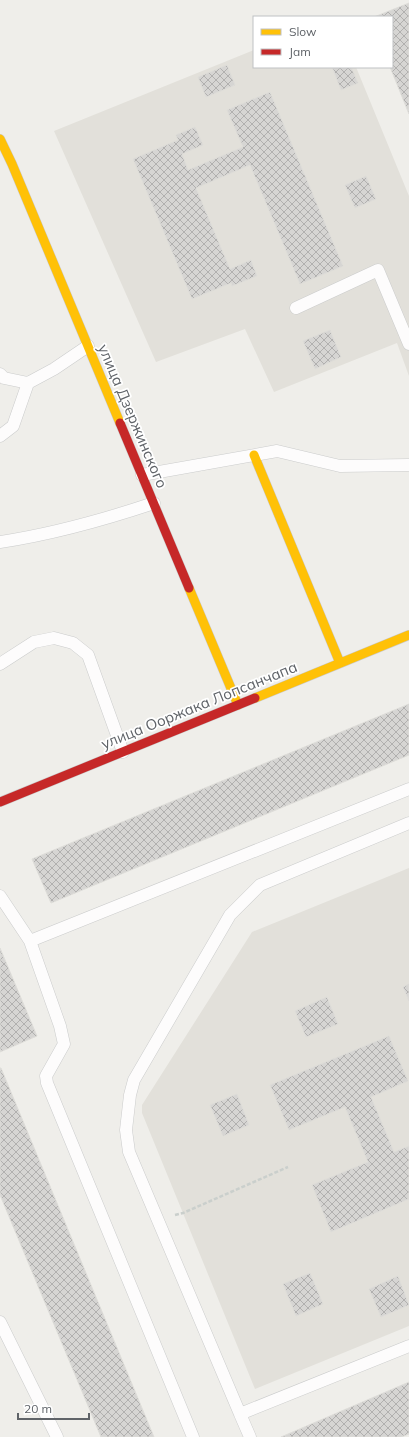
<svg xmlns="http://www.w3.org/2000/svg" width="409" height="1437" font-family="Mulish,sans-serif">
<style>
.education{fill:#e2e0da}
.building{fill:url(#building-cross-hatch);stroke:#deddd9}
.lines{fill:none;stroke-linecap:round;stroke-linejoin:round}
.lane-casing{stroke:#cbcccc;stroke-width:13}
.slow-casing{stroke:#cacacb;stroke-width:10}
.jam-casing{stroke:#cacacb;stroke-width:10}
.path{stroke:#cacfcc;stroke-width:2.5;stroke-dasharray:4 2;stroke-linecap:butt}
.lane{stroke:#fdfcfc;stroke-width:12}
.slow{stroke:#ffc107;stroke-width:9}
.jam{stroke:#c62828;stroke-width:9}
.labels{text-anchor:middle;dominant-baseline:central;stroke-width:3.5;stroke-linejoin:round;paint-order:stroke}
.street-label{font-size:15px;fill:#5f6368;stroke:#fff}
</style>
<defs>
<pattern id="building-cross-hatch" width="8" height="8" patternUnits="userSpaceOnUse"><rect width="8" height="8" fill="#d6d5d3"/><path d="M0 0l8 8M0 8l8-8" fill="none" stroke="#b1b0af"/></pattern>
</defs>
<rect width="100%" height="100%" fill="#efeeea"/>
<path class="education" d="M254,50v17h102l53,129v180l-12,-33 -123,49 -29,-63 -89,33 -102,-231z
M409,868v458l-154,63 -113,-276v-8l110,-173z"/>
<path class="building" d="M409,3v111l-19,-47h2v-50h-18z
M227,65l8,20 -29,12 -8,-20z
M332,67h19l7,16 -17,7z
M270,92l73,174 -43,18 -50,-119 -54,23 34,81 21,-9 6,16 -25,10 -1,-3 -39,16 -59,-140 45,-19 -2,-5 19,-8 8,18 -21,9 6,16 55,-23 -16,-37z
M366,176l10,23 -21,9 -10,-23z
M330,330l11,27 -26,12 -12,-28z
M409,704v51l-358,148 -19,-44z
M0,948l37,88 -37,16z
M409,984v17l-6,-14z
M327,997l11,27 -32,13 -11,-26z
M389,1036l19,45 -37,16 23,55 15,-6v53l-78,33 -19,-47 56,-23 -23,-55 -56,23 -19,-45z
M0,1068h1l153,369h-53l-101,-242z
M237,1094l12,31 -26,11 -13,-31z
M310,1273l13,31 -27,12 -13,-32z
M398,1276l11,29 -28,12 -12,-28z
M409,1382v52l-8,3h-120z"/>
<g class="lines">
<defs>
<path id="lane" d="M296,308l82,-38 31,74
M0,374l4,4 24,5 26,-14 34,-23
M0,436l13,-10 15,-43
M142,475l135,-24 63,15 69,-1
M0,542c53,-8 103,-22 154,-39
M0,664l34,-22 20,-4 19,5 15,12 35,97
M0,896l30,45 30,85 4,18 -18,32 1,7 146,354
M30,941l379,-152
M0,1322l57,115
M240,1414l-111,-262 -3,-22 4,-35 4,-15 96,-165 30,-30 149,-62
M250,1437l-10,-23 169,-68"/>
<path id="slow" d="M0,139l12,25 108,259
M254,455l86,208
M189,588l49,117
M255,698l154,-63"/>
<path id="jam" d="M120,423l69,165
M0,802l255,-104"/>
</defs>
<use href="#lane" class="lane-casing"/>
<use href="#slow" class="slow-casing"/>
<use href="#jam" class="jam-casing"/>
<path class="path" d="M175,1215l8,-2 105,-46"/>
<use href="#lane" class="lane"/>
<use href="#slow" class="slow"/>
<use href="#jam" class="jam"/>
</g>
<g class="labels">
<g class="street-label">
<text transform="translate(133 416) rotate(67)">улица Дзержинского</text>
<text transform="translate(199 705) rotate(-22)">улица Ооржака Лопсанчапа</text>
</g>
</g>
<rect x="253" y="16" width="140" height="52" fill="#ffffff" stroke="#bfc1c3"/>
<rect x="261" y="29" width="20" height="6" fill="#ffc107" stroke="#bfc1c3"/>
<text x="289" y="36" font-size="12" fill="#5f6368">Slow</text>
<rect x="261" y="49" width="20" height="6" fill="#c62828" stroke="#bfc1c3"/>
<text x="289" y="56" font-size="12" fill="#5f6368">Jam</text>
<path d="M18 1413v6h71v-6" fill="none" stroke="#5f6368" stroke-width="2"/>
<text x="24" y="1413" font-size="12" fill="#5f6368" stroke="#ffffff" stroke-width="3" paint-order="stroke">20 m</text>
</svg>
